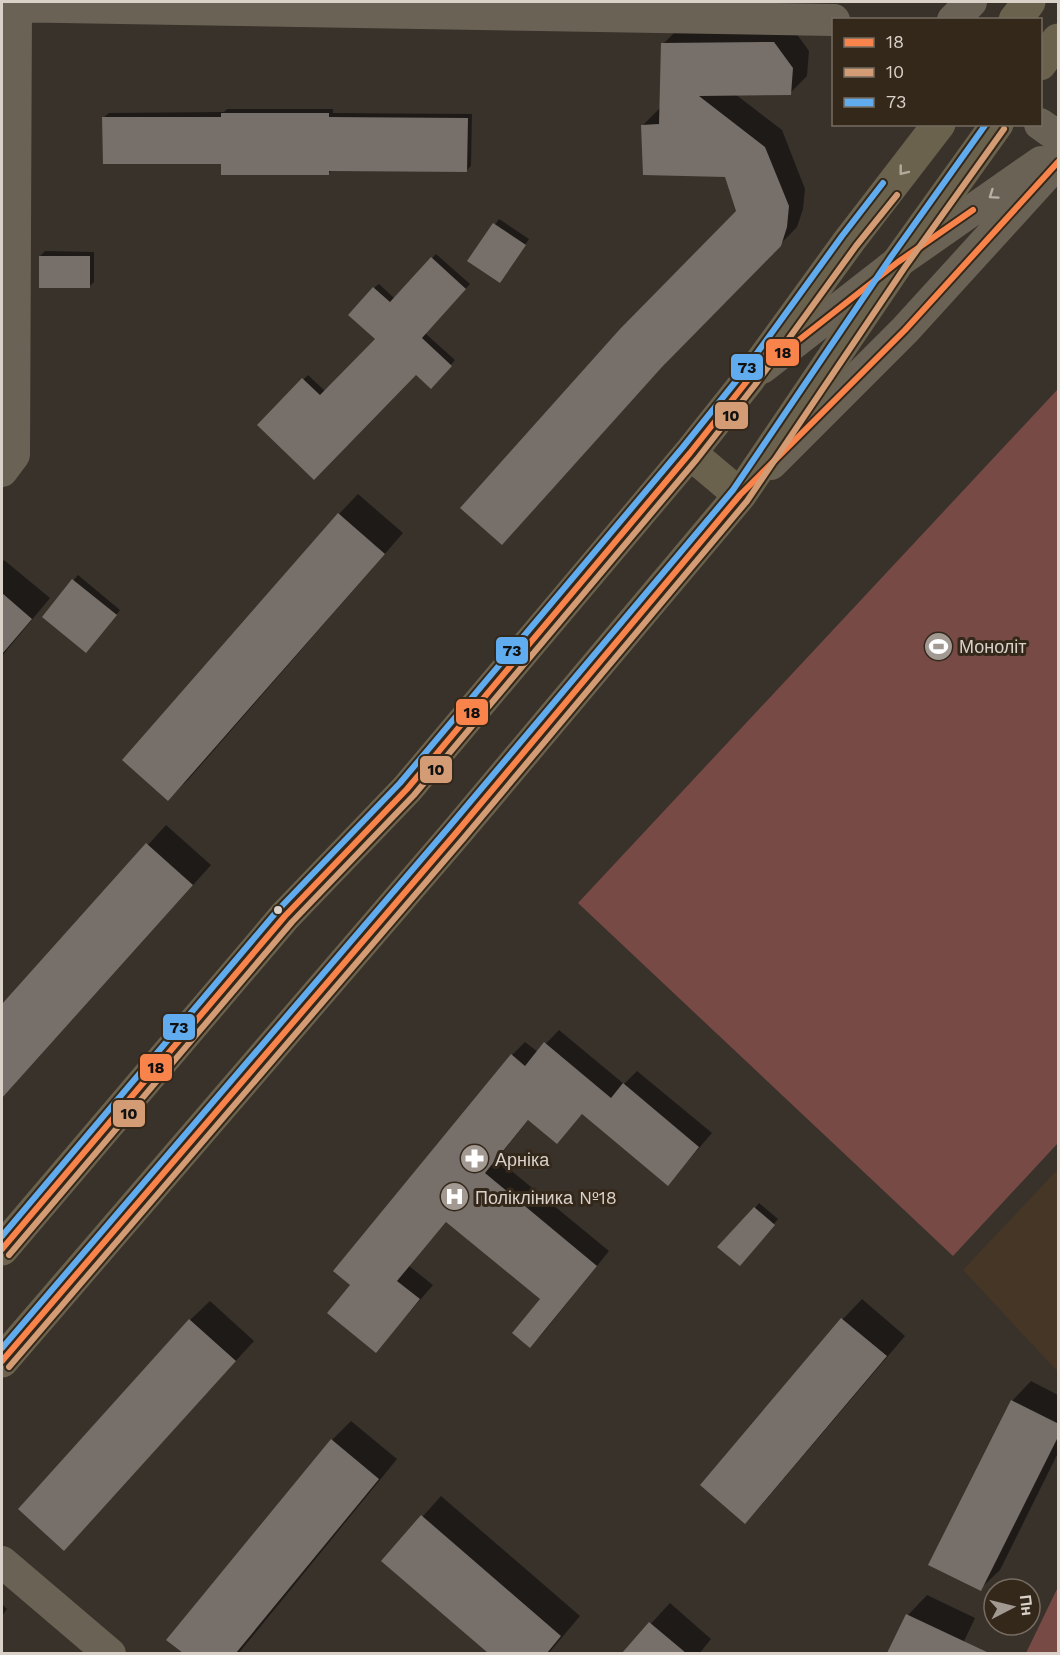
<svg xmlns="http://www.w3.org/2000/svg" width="1060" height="1655" font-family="'Work Sans',sans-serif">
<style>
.built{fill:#463625}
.green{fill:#774a46}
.shadow{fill:#0007}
.building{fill:#766f6a}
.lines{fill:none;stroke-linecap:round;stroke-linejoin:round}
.minor{stroke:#6a6355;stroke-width:32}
.major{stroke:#6b624d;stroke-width:33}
.bus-1-casing{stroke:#34281b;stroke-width:10}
.bus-2-casing{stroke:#34281b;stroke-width:10}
.bus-3-casing{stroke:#34281b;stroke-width:10}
.bus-1{stroke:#f8844c;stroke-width:6}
.bus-2{stroke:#d39c74;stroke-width:6}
.bus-3{stroke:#60acee;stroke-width:6}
.oneway{stroke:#b3aa9e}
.oneway2{stroke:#b8b0a6}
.bus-dot{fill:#dad1c9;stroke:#34281b;stroke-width:2}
.labels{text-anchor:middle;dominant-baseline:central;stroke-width:6;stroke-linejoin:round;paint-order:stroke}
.poi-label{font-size:18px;fill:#dad1c9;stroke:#34281b;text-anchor:start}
.line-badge{stroke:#34281b;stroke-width:2}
.pale-badge-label{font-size:16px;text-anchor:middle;font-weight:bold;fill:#111}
</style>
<rect width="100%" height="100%" fill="#39322b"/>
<path class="built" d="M1058,1169v203l-95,-102z"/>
<path class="green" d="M1058,389v754l-105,113 -375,-353z
M1058,1587v66h-32z"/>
<path class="shadow" d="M791,26l18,25 -2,25 -17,17 -55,1 47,36 23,59 -2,20 -6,18 -118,121 -177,195 235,-332 -11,-36 -83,-50 17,-17 3,-64 17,-17z
M227,109h106v4l139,1 -1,52 -5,5 -133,-2 -4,4 -107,-11 -118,-45 5,-4 115,-1z
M499,219l30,20 -25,37 -34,-15z
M45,251l49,1v30l-5,5 -49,-31z
M436,254l34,30 -45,49 30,27 -24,27 -15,-14 -157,52 49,-50 18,17 51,-54 -3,-50 5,-4 16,15z
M358,494l45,39 -215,247 -20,19 -44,-39 215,-246z
M4,560l46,38 -48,58v-93z
M78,575l42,35 -29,36 -47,-29z
M166,825l45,40 -209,233v-92z
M559,1030l65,54 13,-13 75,62 -44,51 -85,-71 -26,29 -28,-23 -32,40 112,92 -66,82 -13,13 12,-47 -95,-78 -38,45 24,19 -57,66 -24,-66 160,-230 13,-13 13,10z
M759,1203l19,16 -34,40 11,-51z
M862,1299l43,37 -141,166 -19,20 -43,-37 141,-166z
M210,1301l44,40 -190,208 126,-229z
M1031,1381l27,14v58l-58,117 -20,19 32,-188z
M351,1421l46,38 -159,195h-53l-17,-14 164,-200z
M441,1496l139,120 -32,38h-58l-107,-93z
M927,1595l48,23 -17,36h-69l19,-39z
M670,1603l41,36 -12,15h-76z
M2,1604l5,5 -5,7z"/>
<path class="building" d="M774,42l19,26 -2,27 -92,1 66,51 24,59 -2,21 -6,19 -119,121 -160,178 -42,-37 160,-179 116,-118 -11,-34 -82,-2 -2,-50 18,-1 2,-81z
M221,113h108v4l139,1 -1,54 -138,-1v4h-108v-11h-118l-1,-47h119z
M493,223l33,22 -26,38 -33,-22z
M39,256h51v32h-51z
M431,257l35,32 -44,49 30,28 -21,23 -15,-14 -102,105 -57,-55 45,-47 18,17 55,-56 -27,-24 25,-28 17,15z
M338,513l47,41 -217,247 -46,-41z
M72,579l45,36 -31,38 -44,-36z
M2,593l30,26 -30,35z
M146,843l47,42 -191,213v-94z
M544,1042l67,56 12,-15 76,64 -31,39 -86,-72 -25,30 -29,-24 -43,53 112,93 -67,82 -18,-15 28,-34 -94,-77 -49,59 23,18 -44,54 -49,-40 23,-28 -17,-14 178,-217 14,12z
M754,1207l21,18 -35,41 -23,-19z
M841,1318l46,38 -142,168 -45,-39z
M189,1319l47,42 -172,190 -46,-42z
M1011,1400l48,24v11l-78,156 -53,-26z
M331,1439l48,40 -143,174h-53l-17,-13z
M421,1515l140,121 -14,17h-59l-107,-92z
M906,1614l83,39h-102z
M649,1622l37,31h-64z"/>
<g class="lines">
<path class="minor" d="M2,6l832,14
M953,20l18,-18
M1040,124l14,10 4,1
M762,368l136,-106 143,-100
M771,464l134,-134 153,-168
M2,471l12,-16 2,-449
M2,1562l108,92"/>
<path class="major" d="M1015,20l14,-18
M1040,64l18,-24
M690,453l50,42
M2,1249l283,-333 122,-127 283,-336 58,-73 101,-139 90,-117
M2,1361l454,-528 284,-338 158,-233 99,-138"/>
<defs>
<path id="bus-1" d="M2,1249l283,-333 122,-127 283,-336 58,-73 150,-118 75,-52
M2,1361l454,-528 284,-338 165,-165 153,-168"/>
<path id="bus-2" d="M9,1255l283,-333 122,-127 283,-336 58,-74 101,-139 41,-51
M9,1367l454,-528 284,-338 158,-234 99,-138"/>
<path id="bus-3" d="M2,1236l276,-326 122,-127 283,-336 58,-72 101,-139 41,-53
M2,1348l447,-521 284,-337 158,-233 95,-133"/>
</defs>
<use href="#bus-1" class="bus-1-casing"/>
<use href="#bus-2" class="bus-2-casing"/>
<use href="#bus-3" class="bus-3-casing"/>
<use href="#bus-1" class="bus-1"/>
<use href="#bus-2" class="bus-2"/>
<use href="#bus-3" class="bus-3"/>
</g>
<defs><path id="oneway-chevron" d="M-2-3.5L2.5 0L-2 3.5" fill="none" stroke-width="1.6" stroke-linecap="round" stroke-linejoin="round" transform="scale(1.5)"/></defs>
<use class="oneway" href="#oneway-chevron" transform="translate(903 171) rotate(128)"/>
<use class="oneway2" href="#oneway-chevron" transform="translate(993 195) rotate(145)"/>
<defs>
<symbol id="stadium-disc" viewBox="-11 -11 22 22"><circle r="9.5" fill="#a29992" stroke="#34281b"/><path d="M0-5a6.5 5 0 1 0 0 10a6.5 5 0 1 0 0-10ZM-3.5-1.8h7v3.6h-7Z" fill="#fff"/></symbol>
<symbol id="pharmacy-disc" viewBox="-11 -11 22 22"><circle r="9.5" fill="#a29992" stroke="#34281b"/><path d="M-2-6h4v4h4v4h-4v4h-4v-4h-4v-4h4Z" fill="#fff"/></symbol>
<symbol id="hospital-disc" viewBox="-11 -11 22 22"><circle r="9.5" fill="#a29992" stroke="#34281b"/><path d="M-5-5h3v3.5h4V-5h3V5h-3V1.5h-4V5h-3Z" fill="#fff"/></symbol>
</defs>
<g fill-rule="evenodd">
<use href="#stadium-disc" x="922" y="630" width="33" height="33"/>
<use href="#pharmacy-disc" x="458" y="1142" width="33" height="33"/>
<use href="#hospital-disc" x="438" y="1180" width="33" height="33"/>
</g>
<circle class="bus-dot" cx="278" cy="910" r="5"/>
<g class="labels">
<g class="poi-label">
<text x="959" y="646">Моноліт</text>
<text x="495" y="1159">Арніка</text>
<text x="475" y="1197">Полікліника №18</text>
</g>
</g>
<g class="line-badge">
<rect x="765" y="338" width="35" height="29" rx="6" fill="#f8844c"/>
<rect x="730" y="353" width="34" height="28" rx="6" fill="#60acee"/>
<rect x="714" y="401" width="35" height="29" rx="6" fill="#d39c74"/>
<rect x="495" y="636" width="34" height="29" rx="6" fill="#60acee"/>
<rect x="455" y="698" width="34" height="28" rx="6" fill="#f8844c"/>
<rect x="419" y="755" width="34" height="29" rx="6" fill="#d39c74"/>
<rect x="162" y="1013" width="34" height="28" rx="6" fill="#60acee"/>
<rect x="139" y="1053" width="34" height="29" rx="6" fill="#f8844c"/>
<rect x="112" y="1099" width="34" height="29" rx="6" fill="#d39c74"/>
</g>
<g class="pale-badge-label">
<text x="783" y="358">18</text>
<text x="747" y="373">73</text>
<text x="731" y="421">10</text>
<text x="512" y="656">73</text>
<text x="472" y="718">18</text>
<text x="436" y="775">10</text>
<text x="179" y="1033">73</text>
<text x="156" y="1073">18</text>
<text x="129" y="1119">10</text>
</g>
<rect width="1060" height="1655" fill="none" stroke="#dad1c9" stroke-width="6"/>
<rect x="832" y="18" width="210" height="108" fill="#34281b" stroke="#766c61" stroke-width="1.5"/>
<rect x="844" y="38" width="30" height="9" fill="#f8844c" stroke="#766c61" stroke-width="1.5"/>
<text x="886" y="48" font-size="18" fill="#dad1c9">18</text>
<rect x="844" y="68" width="30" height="9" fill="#d39c74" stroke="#766c61" stroke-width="1.5"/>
<text x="886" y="78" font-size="18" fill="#dad1c9">10</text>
<rect x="844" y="98" width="30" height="9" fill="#60acee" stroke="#766c61" stroke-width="1.5"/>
<text x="886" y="108" font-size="18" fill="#dad1c9">73</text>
<g transform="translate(1012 1607) rotate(83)"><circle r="28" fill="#34281b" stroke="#766c61" stroke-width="1.5"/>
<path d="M0-4.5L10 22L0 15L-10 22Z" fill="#a29992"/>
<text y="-9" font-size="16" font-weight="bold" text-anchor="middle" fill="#dad1c9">Пн</text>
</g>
</svg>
